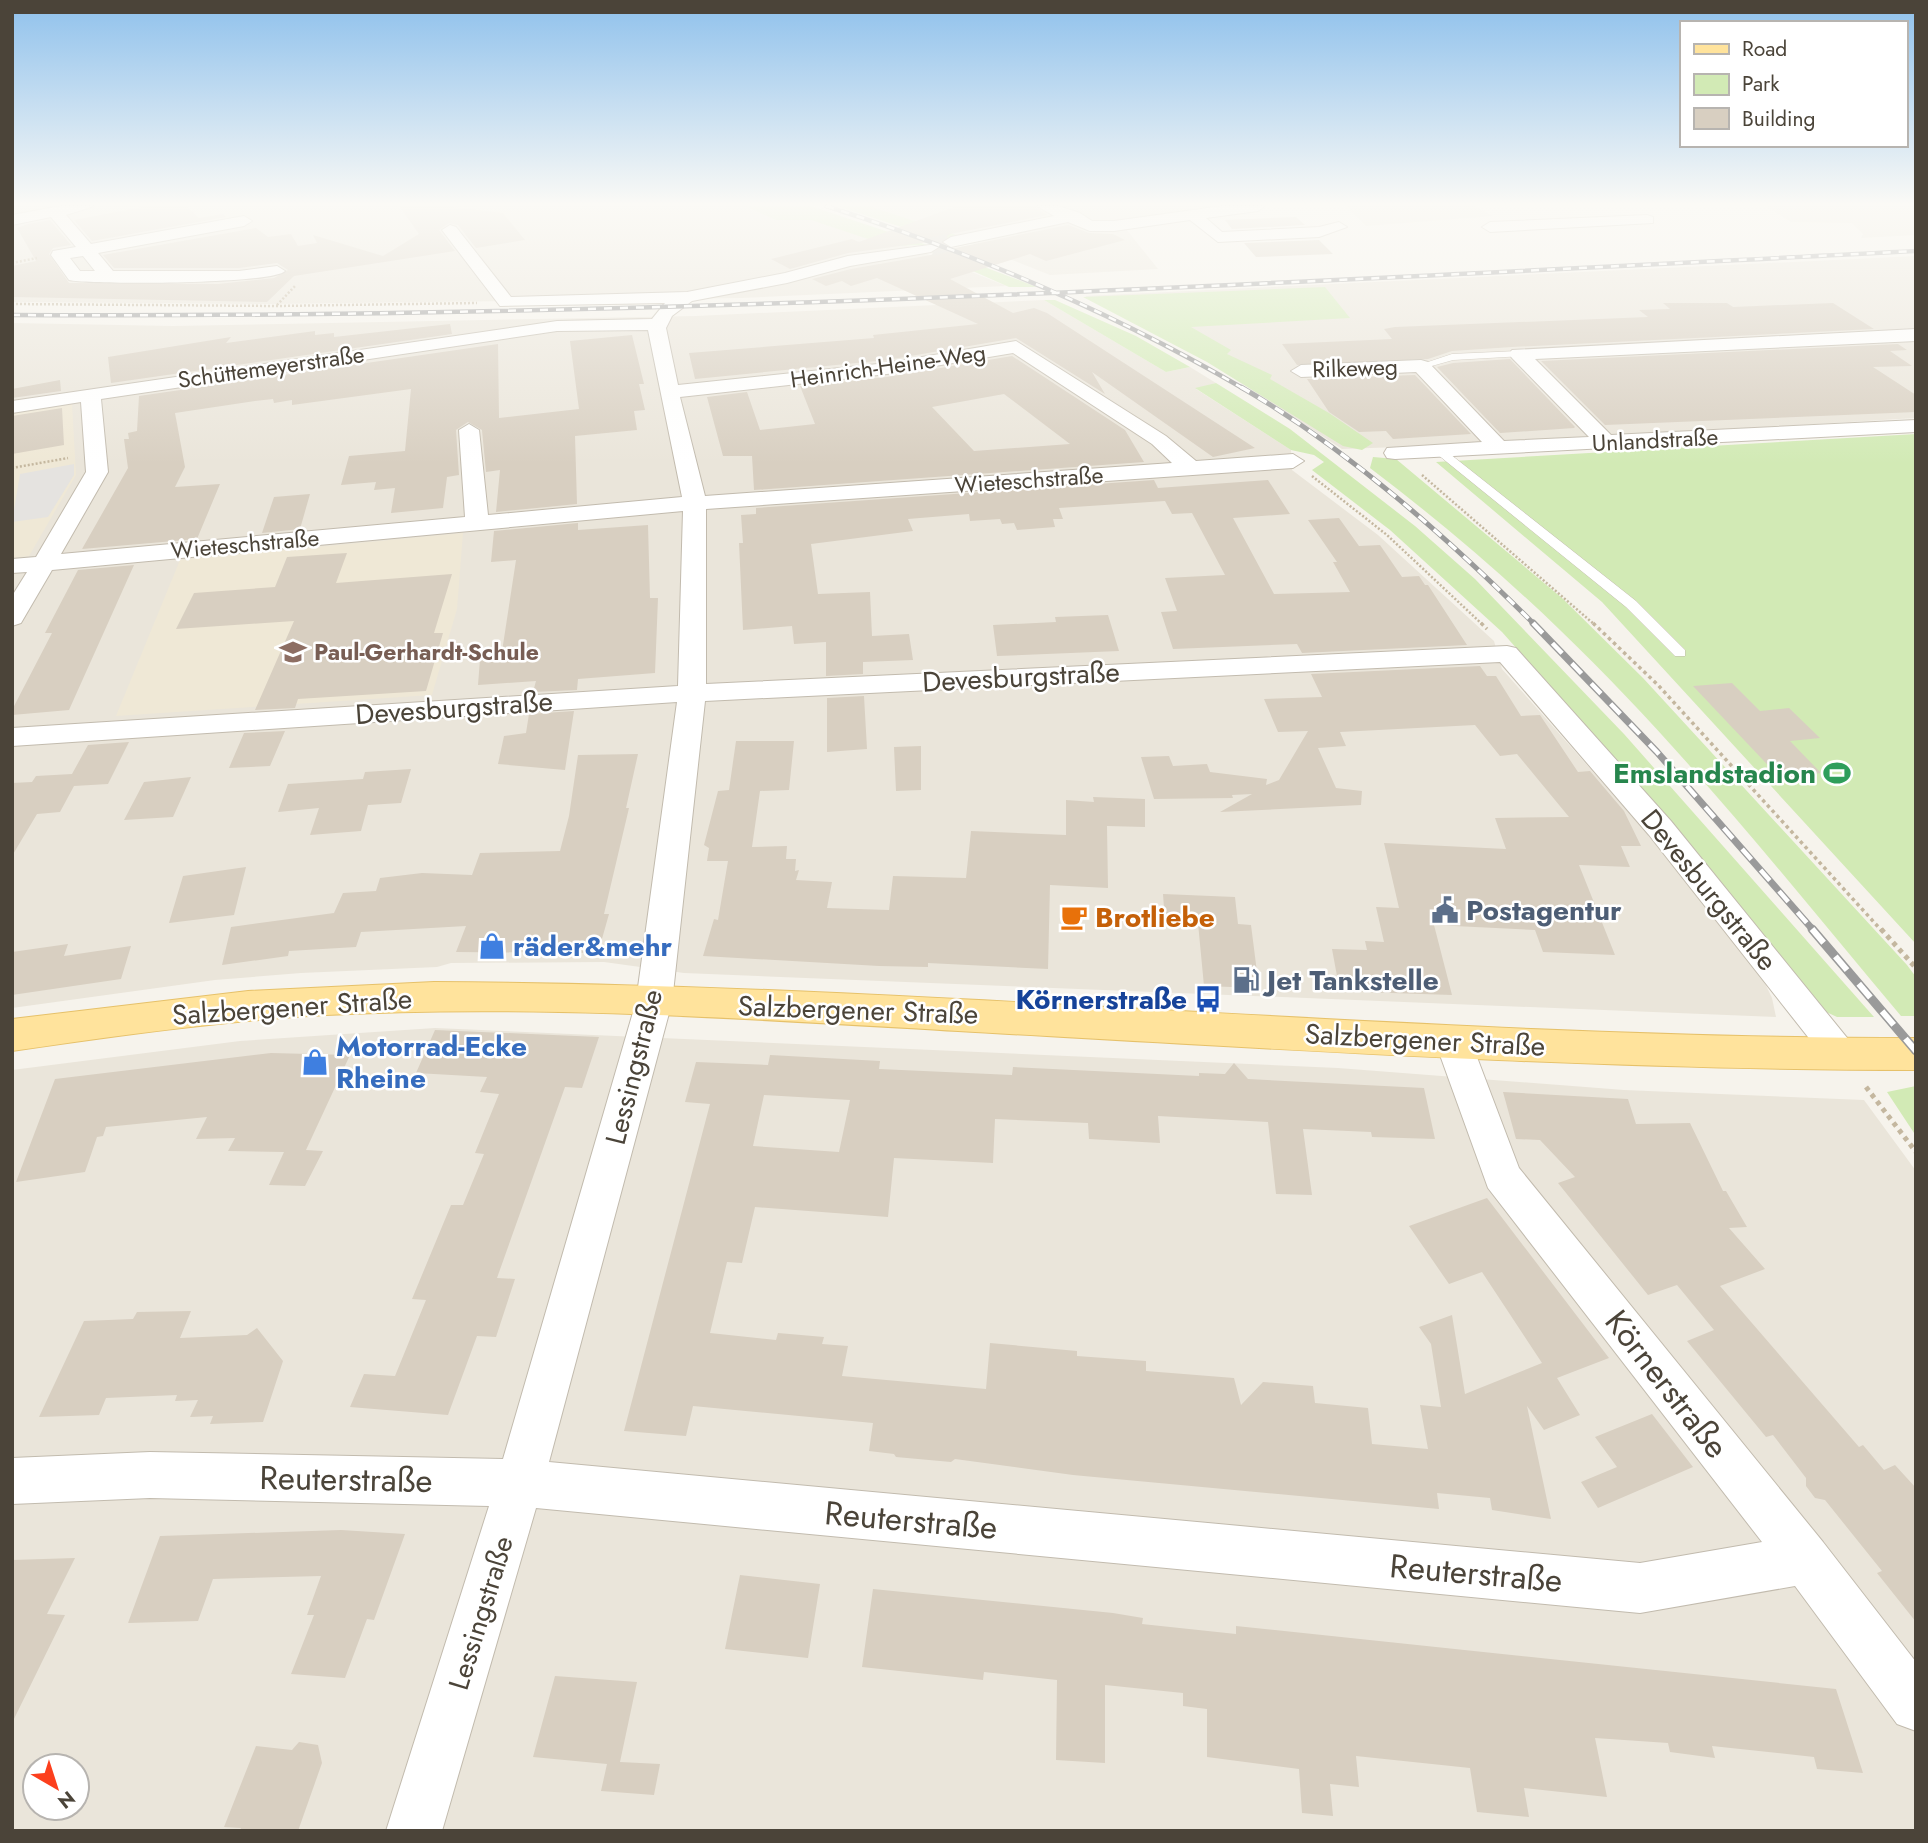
<svg xmlns="http://www.w3.org/2000/svg" width="1928" height="1843" font-family="Jost,sans-serif">
<style>
.residential{fill:#eae5da;fill-rule:evenodd}
.education{fill:#efe8d6}
.green{fill:#d2eab5}
.parking{fill:#e5e3e0}
.building{fill:#d8cfc1;fill-rule:evenodd}
.lines{fill:none;stroke-linecap:round;stroke-linejoin:round}
.street-tunnel{stroke:#d4d0c8;stroke-width:18;stroke-dasharray:18 9;stroke-linecap:butt}
.lane-casing{stroke:#c2bbae;stroke-width:1}
.street-casing{stroke:#c2bbae;stroke-width:2}
.primary-casing{stroke:#e6c16a;stroke-width:2}
.path-far2{stroke:#c4b79f;stroke-width:2.5;stroke-dasharray:2 2;stroke-linecap:butt}
.path-far1{stroke:#c4b79f;stroke-width:3.5;stroke-dasharray:3.5 3.5;stroke-linecap:butt}
.path{stroke:#c4b79f;stroke-width:5;stroke-dasharray:4.5 4.5;stroke-linecap:butt}
.lane{fill:#fff;fill-rule:evenodd}
.street{fill:#fff;fill-rule:evenodd}
.primary{fill:#ffe39c;fill-rule:evenodd}
.rail-far3-casing{stroke:#9a9a9a;stroke-width:4.5}
.rail-far2-casing{stroke:#9a9a9a;stroke-width:5}
.rail-far1-casing{stroke:#9a9a9a;stroke-width:7}
.rail-casing{stroke:#9a9a9a;stroke-width:9}
.rail-far3{stroke:#fff;stroke-width:2.5;stroke-dasharray:8;stroke-linecap:butt}
.rail-far2{stroke:#fff;stroke-width:3.5;stroke-dasharray:10;stroke-linecap:butt}
.rail-far1{stroke:#fff;stroke-width:4.5;stroke-dasharray:14;stroke-linecap:butt}
.rail{stroke:#fff;stroke-width:6;stroke-dasharray:18;stroke-linecap:butt}
.labels{text-anchor:middle;dominant-baseline:central;stroke-width:5;stroke-linejoin:round;paint-order:stroke}
.far-street-label{font-size:23px;fill:#4b4439;stroke:#fff}
.far-education-label{font-size:23px;font-weight:bold;fill:#785e54;stroke:#fff;text-anchor:start}
.street-label{font-size:28px;fill:#4b4439;stroke:#fff}
.leisure-label{font-size:28px;font-weight:bold;fill:#27864d;stroke:#fff;text-anchor:end}
.service-label{font-size:28px;font-weight:bold;fill:#4e5e75;stroke:#fff;text-anchor:start}
.food-label{font-size:28px;font-weight:bold;fill:#c56008;stroke:#fff;text-anchor:start}
.shop-label{font-size:28px;font-weight:bold;fill:#366cbe;stroke:#fff;text-anchor:start}
.transit-label{font-size:28px;font-weight:bold;fill:#164399;stroke:#fff;text-anchor:end}
.near-street-label{font-size:33px;fill:#4b4439;stroke:#fff}
</style>
<rect width="100%" height="100%" fill="#f6f3ec"/>
<path class="residential" d="M12,206h771l115,36 108,44 -265,12 -471,6 -258,-2z
M852,206h389l-115,23 32,40 -108,6 -98,-39z
M1346,206h129l18,10 -127,10z
M1766,206h150v29l-55,3 2,-4 -11,-11 -61,-1z
M1916,256v162l-432,26 -142,5 -146,-96 -111,-57z
M1044,300l122,72 24,-5 26,16 -20,6 95,61 1,20 86,65 116,106 8,28 131,148 125,152 14,29 4,19 -1092,-44 -80,-11 -153,1 -14,4 -136,6 -86,7 -203,28v-685l161,3 523,-10z
M435,1028l903,40 286,22 240,10 52,71v660h-1904v-761l228,-29zM35,1766h42v42h-42z"/>
<path class="education" d="M72,403l4,72 -47,81 -17,2v-145z
M463,533l-6,76 -25,86 -316,21 64,-156z"/>
<path class="green" d="M745,206h66l116,39 -38,1 -78,-26h-35z
M837,206h32l90,30 -13,4 -11,-2z
M937,249l100,38h-28l-77,-34z
M1325,287l25,31 -159,9 40,23 -4,4 45,21 -2,4 59,34 44,30 -11,7 -19,-4 -136,-84 -124,-65z
M1055,300l81,36 54,31 -24,5 -122,-72z
M1216,383l74,46 125,97 60,53 149,155 250,283h-37l-15,-7 -151,-187 -169,-191 -112,-102 -78,-60 12,-8 -10,-7 -23,-5 -96,-62z
M1916,434v510l-314,-342 -166,-140z
M1373,457l23,2 166,139 81,80 264,287 9,12v39h-15c-110,-131 -217,-267 -341,-386 -60,-58 -124,-112 -190,-162z
M1916,1086v50l-29,-44z"/>
<path class="parking" d="M74,464v11l-26,42 -36,5 8,-48z"/>
<path class="building" d="M148,206h38l13,12 24,-4 3,3 -134,24 -18,-21z
M399,206h45l59,7 22,27 -49,8 -18,-23 -9,-2 -10,7 16,21 -161,25 -27,26 -255,-5v-31l24,-5 -19,-33 11,-4 22,-4 21,25 -18,3 -4,6 20,29 149,1 56,-6 14,-8 -11,-7 -38,5h-125l-11,-13 153,-27 12,9 23,-3 7,12 19,-3 -4,-8 70,21 36,-22z
M957,206h77l13,9 -97,19 -9,7 9,8 118,-24 21,8 24,1 12,6 -79,21 -16,-7 -80,25 63,34 21,-5 13,5 208,135 -42,9 -121,-85 13,22 -89,-56 -129,22 -192,19 -6,-26 185,-15 -1,-3 105,-11 -101,-46 -26,8 -9,-5 -16,5 -14,-7 39,-10 80,-14 11,-7 -5,-7 -89,12 -58,16 -19,-10 81,-20 7,3z
M1296,217l9,8 -73,4 -7,-9z
M1319,240l14,14 -77,3 -12,-14z
M1663,303h64l6,4 100,-4 41,26 -362,18 -60,4 -24,8 -131,6 -15,-21 110,-5 -8,-10 11,-2 253,-10 -9,-7 31,-1z
M450,324l2,10 -341,49 -3,-26 123,-20 -5,6 89,-12v4l19,-2v4z
M632,335l12,49h-5l6,26 -11,1 3,19 -62,6 2,68 -81,8 4,-42 -14,2 -4,-42 -14,-8 -12,8 3,45 -12,2 -4,31 -52,5 4,-25 -21,2 2,-8 -35,3 8,-29 56,-5 6,-62 -119,16v-5l-18,3 -1,-4 -18,2 -80,12 10,54 -10,20 45,-3 -23,55 -115,10 46,-81 -4,-29h5l-1,-6 9,-2 2,-35 359,-52 1,74 80,-9 -9,-68z
M1898,344l9,6 -17,1 22,15 -39,1 43,28v17l-311,13 -64,-64z
M1012,356l113,74 19,32 -390,28 -2,-34h-29l-16,-59 40,-5 13,38 55,-6 -15,-38 87,-9zM1004,394l66,50 -96,7 -42,-44z
M1510,359l65,68 -1,1 -74,5 -63,-66 16,-4z
M1415,375l56,59 -78,5 -7,-8 -27,1 -30,-20 -22,-33z
M60,380l1,11 -49,7v-9z
M62,408l2,37 -52,9v-38z
M1154,480l4,8 110,-8 22,34 -57,4 41,76 76,-2 -17,-30h4l-29,-42 31,-2 20,28 21,-1 22,32 17,-1 6,9h3l39,60 -165,8 -5,-9 -124,5 -12,-37 16,-1 -12,-33 60,-3 -33,-62 -20,1 -7,-13 -106,7 4,11h-10l2,8 -38,3 -3,-7 -12,1 -2,-5 -30,2 -1,-7 -61,5 5,12 -102,13 7,50 52,-2 2,44 37,-2 4,26 -50,2v12l-37,2v-34l-32,2 -2,-18 -49,4 -4,-87h4l-2,-28 15,-1v-6z
M310,494l-10,35 -38,4 12,-36z
M578,523v7l70,-5 2,73h8l-3,75 -77,6 -1,11 -44,2 3,-11 -58,4 2,-26 21,-1 15,-98 -25,2 3,-31z
M347,553l-11,30 116,-9 -18,59h9l-17,58 -128,8 -3,9 -40,2 39,-89 -118,8 18,-36 81,-6 12,-30z
M134,565l-65,145 -57,5v-5l40,-77h-7l33,-63z
M1108,615l11,36 -122,5 -4,-31 63,-3 -1,-5z
M1480,666l7,10h9l25,40 19,-1 38,57 12,-1 34,40 17,35h-20l9,21 -51,-2 36,90 -72,-3 -8,-22 -101,-5 18,70 -91,-3 -9,-2 -3,-13 -12,-1 -5,-27 35,1 -2,-9 19,1 -8,-35 23,1 -15,-65 122,6 -11,-31 74,-1 -52,-63 -17,2 -25,-31 -135,7 6,14 -28,2 18,40 26,3 -1,14 -141,7 32,-18 -20,1 1,3 -79,1 -13,-42 28,-1 4,10 34,-2 3,8 57,7 -1,6 13,-5 29,-49 -30,1 -14,-33 58,-2 -11,-23z
M1732,683l28,28 29,-3 31,30 -30,3 31,32 -41,5 -87,-92z
M864,696l3,53 -40,3v-54z
M574,711l-9,59 -67,-6 6,-28 22,-3 3,-19z
M285,731l-15,35 -41,2 15,-35z
M736,741h58l-5,49 -29,1 -8,56 35,-1 -1,13h10l-1,12 4,-1 -3,10 36,2 -5,26 62,2 4,-34 73,2 5,-47 95,4v-35l28,2 -1,-5 52,2v28l-38,-1 1,62 -58,-3 -2,84 -120,-6v4l-49,-1 -176,-10 11,-37 4,1 10,-59h-21l2,-13 -5,-3 14,-54 11,-1z
M129,742l-21,42 -34,2 -14,26 -23,2 -25,42v-73l20,-1 4,-6 36,-2 16,-29z
M921,746v44l-25,1 -2,-44z
M638,754l-12,54h3l-25,106h5l-11,39 -142,-1 10,-26 -105,6 -5,15 -67,4 -1,5 -66,9 9,-38 103,-14 9,-20 33,-2 4,-13 42,-5 50,2 8,-22 80,-2 9,-35 9,-61z
M411,769l-10,34 -33,2 -7,26 -51,4 9,-27 -41,4 10,-28 75,-5 2,-7z
M191,777l-18,40 -49,3 20,-38z
M246,867l-12,48 -65,8 14,-47z
M1163,894l72,3 3,27 13,1 8,63 -55,-2 -6,-63 -33,-2z
M68,944l-4,12 67,-10 -10,33 -109,16v-43z
M435,1030l164,7 -17,51 -17,-1 -68,191 18,1 -19,58 -19,-1 -29,79 -98,-8 14,-33 31,2 31,-76 -14,-1 39,-94h12l21,-51 -9,-1 24,-59 -19,-2 7,-15 -71,-4z
M271,1053l79,2 -44,95 17,1 -18,35 -36,-1 15,-33 -56,-1 7,-13 -39,1 11,-22 -101,10 -3,9 -6,1 -12,35 -69,10 39,-103z
M770,1055l110,6 -1,8 133,6 1,-8 186,9v-3l26,1 9,-11 14,16 176,9 11,51 -63,-2 -1,-5 -68,-3 9,66 -36,-1 -8,-72 -110,-6 2,27 -71,-4 -1,-16 -93,-4 -2,44 -99,-5 -6,59 -133,-10 -13,56 -15,-1 -17,71 66,7 2,-7 46,4 -2,7 26,2 -6,30 144,13 4,-46 87,8v5l69,5v10l88,7 7,27 22,-23 50,4 2,17 53,5 4,36 56,5 -8,-44 21,2 -10,-63 -12,-17 33,-12 13,79 77,-31 -60,-91 -33,12 -40,-58 78,-28 122,160 -52,20 23,37 -36,15 -17,-24 24,113 -59,-9 -2,-12 -53,-5 2,16 -366,-34 -118,-16 -4,3 -55,-5 -2,-3 -25,-3 4,-28 -180,-17 -7,30 -62,-5 86,-327 -25,-2 11,-40 72,3zM764,1095l86,5 -11,52 -86,-6z
M1503,1092l125,7 8,25 54,-1 33,68h3l21,36 -18,1 36,41 -45,17 139,161 4,-2 21,25 11,-5 21,23v134l-39,-49 5,-2 -57,-71 -10,-2 -9,-12v-8l-33,-43 -7,2 -79,-96 27,-11 -37,-45 -29,10 -90,-112 17,-6 -35,-37 -24,-1z
M191,1311l-11,27 67,-3 10,-7 26,33 -20,61 -53,2 3,-8 -23,1 8,-17 -23,1 2,-6 -71,3 -7,17 -60,2 45,-96 49,-2 4,-7z
M1652,1414l41,53 -95,41 -17,-26 36,-15 -22,-30z
M341,1530l64,4 -31,86 -7,-1 -22,59 -54,-4 23,-59h-7l14,-39 -108,3 -15,42 -70,2 32,-87z
M75,1558l-28,56 18,1 -53,108v-163z
M740,1575l80,9 -12,74 -83,-9z
M873,1589l240,24 30,5 -1,6 94,10v-8l600,63 27,84 -46,-4 -3,-12 -102,-11 3,12 -45,-6 -2,-9 -73,-5 12,59 -83,-9 5,29 -52,-5 -7,-44 -114,-12 3,31 -29,-3 3,32 -31,-3 -3,-44 -92,-12v-48l-24,-3v-13l-78,-8v78l-49,-3 1,-80 -73,-8 -1,8 -121,-13z
M555,1676l82,6 -17,80 40,2 -6,31 -53,-4 6,-27 -74,-7z
M299,1742l19,3 4,18 -24,68h-58l1,-3 -17,-1 32,-81 36,4z"/>
<g class="lines">
<path class="street-tunnel" d="M931,247l20,-5"/>
<defs>
<path id="lane" d="M1519,351l4,1v4l-70,4 -32,9 -5,-3 36,-12z
M1437,450h8l191,151 49,49v6h-10l-49,-49 -189,-153z"/>
<path id="street" d="M60,206h34l-28,9 25,29 153,-28 8,5 -8,5 -146,27 15,18h126l38,-5 8,5c-11,13 -193,14 -216,9l-18,-25 2,-4 23,-4 -25,-30 -39,8v-10zM83,256l12,15h-15l-10,-13z
M1037,206h21l22,7 12,8h22l108,-15h43l-7,5 -52,7 16,14 97,-5 20,-5 8,5 -28,10 -101,5 -28,-22 -76,11h-24l-22,-9 -117,25 -8,-5 8,-5 103,-21z
M1647,215l6,2v6l-163,9 -8,-5 8,-5z
M450,225l6,2 55,70 176,-5 98,-19 63,-17 89,-12 2,3 -8,5 -81,14 -63,17 -95,18 -20,15 -6,12 12,57 209,-22 129,-22 150,95 30,25 97,-7 11,7 -11,7 -587,41v175l801,-38 9,2 155,173 190,234 -5,10 -13,4 -13,-4 -181,-230 -149,-173 -795,39 -33,301 -123,460 1091,101 122,-21 -274,-354 -52,-144 5,-10 13,-4 13,4 5,10 47,124 304,374 93,120v69l-19,-7 -102,-138 -155,27 -1104,-105 -94,323h-56l103,-325 -339,-8 -138,6v-46l138,-6 353,7 133,-457 41,-300 -665,44v-18l666,-42 5,-175 -631,59 -31,53 -9,3v-30l15,-24 -15,1v-14l24,-2 50,-85 -5,-70 -69,11v-12l545,-80 95,-2 13,-16 -165,3 -58,-76zM648,330l34,167 -194,18 -9,-85 -10,-6 -10,6 6,87 -404,37 47,-82 -7,-73 456,-68zM1013,353l139,91 20,19 -467,33 -25,-99 207,-23z
M1916,329v12l-381,18 76,76 305,-15v12l-521,27 -8,-1 -3,-5 3,-5 95,-6 -66,-70 -115,5 -10,-6 10,-6 120,-5 7,2 76,79 85,-4 -77,-79 -3,-4 3,-4z"/>
<path id="primary" d="M434,982c495,2 987,56 1482,56v32c-320,0 -638,-21 -958,-39 -209,-12 -422,-27 -632,-16 -105,6 -210,21 -314,36v-32l236,-28z"/>
</defs>
<use href="#lane" class="lane-casing"/>
<use href="#street" class="street-casing"/>
<use href="#primary" class="primary-casing"/>
<path class="path-far2" d="M12,263l25,-5
M12,304l265,2 200,-3
M277,305l18,-19
M12,468l56,-10
M1422,475l173,150
M1312,476l75,59 96,90"/>
<path class="path-far1" d="M1481,623l6,6
M1593,623l65,62 224,246"/>
<path class="path" d="M1881,929l35,39
M1866,1087l50,65"/>
<use href="#lane" class="lane"/>
<use href="#street" class="street"/>
<use href="#primary" class="primary"/>
<defs>
<path id="rail-far3" d="M826,206c147,47 285,105 418,183
M12,315c637,4 1268,-32 1904,-64"/>
<path id="rail-far2" d="M1241,387c108,63 206,150 294,238"/>
<path id="rail-far1" d="M1533,623l124,129 157,179"/>
<path id="rail" d="M1812,929l104,122"/>
</defs>
<use href="#rail-far3" class="rail-far3-casing"/>
<use href="#rail-far2" class="rail-far2-casing"/>
<use href="#rail-far1" class="rail-far1-casing"/>
<use href="#rail" class="rail-casing"/>
<use href="#rail-far3" class="rail-far3"/>
<use href="#rail-far2" class="rail-far2"/>
<use href="#rail-far1" class="rail-far1"/>
<use href="#rail" class="rail"/>
</g>
<linearGradient id="sky" x2="0" y2="1"><stop stop-color="#8fc1ec"/><stop offset="0.44" stop-color="#fbfaf6"/><stop offset="1" stop-color="#fbfaf6" stop-opacity="0"/></linearGradient>
<rect width="1928" height="464" fill="url(#sky)"/>
<defs>
<symbol id="school-bare" viewBox="-9 -9 18 18"><path d="M0-5L7-2L0 1L-7-2ZM-4 1L0 2.5L4 1V4Q0 6-4 4Z" fill="#8d6e63" stroke="#fff" stroke-width="2.5" paint-order="stroke"/></symbol>
<symbol id="stadium-bare" viewBox="-9 -9 18 18"><path d="M0-5a6.5 5 0 1 0 0 10a6.5 5 0 1 0 0-10ZM-3.5-1.8h7v3.6h-7Z" fill="#2e9e5b" stroke="#fff" stroke-width="2.5" paint-order="stroke"/></symbol>
<symbol id="civic-bare" viewBox="-9 -9 18 18"><path d="M-.6-6.5H3V-4.5H.6V-3L4-1V1h2V6H-6V1h2V-1L-.6-3ZM-1.2 2.5V6h2.4V2.5Z" fill="#5c6f8a" stroke="#fff" stroke-width="2.5" paint-order="stroke"/></symbol>
<symbol id="cafe-bare" viewBox="-9 -9 18 18"><path d="M-5.5-4.5H6V0H3Q3 3.5 0 3.5H-2.5Q-5.5 3.5-5.5 0ZM3-3.2v2h1.7v-2ZM-6 4.5H4V6H-6Z" fill="#e8710a" stroke="#fff" stroke-width="2.5" paint-order="stroke"/></symbol>
<symbol id="shop-bare" viewBox="-9 -9 18 18"><path d="M-5-2.5h2.3a2.7 3.5 0 0 1 5.4 0H5L5.5 6h-11ZM-1.5-2.5h3a1.5 2.3 0 0 0-3 0Z" fill="#3f7fe0" stroke="#fff" stroke-width="2.5" paint-order="stroke"/></symbol>
<symbol id="fuel-bare" viewBox="-9 -9 18 18"><path d="M-5.5-6h7V0h2V4h1.3V-2.5L3-4.5l.8-.8L6-3V5H2.5V1h-1V6h-7ZM-4.2-4.7v3.2H.2V-4.7Z" fill="#5c6f8a" stroke="#fff" stroke-width="2.5" paint-order="stroke"/></symbol>
<symbol id="bus-bare" viewBox="-9 -9 18 18"><path d="M-5-6H5V4H4V6H2V4H-2V6H-4V4H-5ZM-3.5-4V0h7V-4ZM-3.5 1.2v1.5H-2V1.2ZM2 1.2v1.5H3.5V1.2Z" fill="#1a4fb4" stroke="#fff" stroke-width="2.5" paint-order="stroke"/></symbol>
</defs>
<g fill-rule="evenodd">
<use href="#school-bare" x="274" y="633" width="38" height="38"/>
<use href="#stadium-bare" x="1818" y="754" width="38" height="38"/>
<use href="#civic-bare" x="1426" y="891" width="38" height="38"/>
<use href="#cafe-bare" x="1055" y="898" width="38" height="38"/>
<use href="#shop-bare" x="473" y="927" width="38" height="38"/>
<use href="#fuel-bare" x="1227" y="961" width="38" height="38"/>
<use href="#bus-bare" x="1189" y="980" width="38" height="38"/>
<use href="#shop-bare" x="296" y="1043" width="38" height="38"/>
</g>
<g class="labels">
<g class="far-street-label">
<text transform="translate(888 366) rotate(-8)">Heinrich-Heine-Weg</text>
<text transform="translate(271 367) rotate(-8)">Schüttemeyerstraße</text>
<text transform="translate(1355 368) rotate(-2)">Rilkeweg</text>
<text transform="translate(1655 440) rotate(-3)">Unlandstraße</text>
<text transform="translate(1029 480) rotate(-4)">Wieteschstraße</text>
<text transform="translate(245 544) rotate(-5)">Wieteschstraße</text>
</g>
<g class="far-education-label">
<text x="314" y="652">Paul-Gerhardt-Schule</text>
</g>
<g class="street-label">
<text transform="translate(1021 677) rotate(-3)">Devesburgstraße</text>
<text transform="translate(454 708) rotate(-4)">Devesburgstraße</text>
<text transform="translate(1709 890) rotate(51)">Devesburgstraße</text>
<text transform="translate(292 1007) rotate(-4)">Salzbergener Straße</text>
<text transform="translate(858 1010) rotate(2)">Salzbergener Straße</text>
<text transform="translate(1425 1040) rotate(3)">Salzbergener Straße</text>
<text transform="translate(634 1067) rotate(-76)">Lessingstraße</text>
<text transform="translate(481 1613) rotate(-73)">Lessingstraße</text>
</g>
<g class="leisure-label">
<text x="1816" y="773">Emslandstadion</text>
</g>
<g class="service-label">
<text x="1466" y="910">Postagentur</text>
<text x="1267" y="980">Jet Tankstelle</text>
</g>
<g class="food-label">
<text x="1095" y="917">Brotliebe</text>
</g>
<g class="shop-label">
<text x="513" y="946">räder&amp;mehr</text>
<text x="336" y="1046">Motorrad-Ecke<tspan x="336" dy="32">Rheine</tspan></text>
</g>
<g class="transit-label">
<text x="1187" y="999">Körnerstraße</text>
</g>
<g class="near-street-label">
<text transform="translate(1667 1384) rotate(52)">Körnerstraße</text>
<text transform="translate(346 1479) rotate(1)">Reuterstraße</text>
<text transform="translate(911 1520) rotate(5)">Reuterstraße</text>
<text transform="translate(1476 1573) rotate(5)">Reuterstraße</text>
</g>
</g>
<rect width="1928" height="1843" fill="none" stroke="#4b4439" stroke-width="28"/>
<rect x="1680" y="21" width="228" height="126" fill="#ffffff" stroke="#b7b4b0" stroke-width="2"/>
<rect x="1694" y="44" width="35" height="10" fill="#ffe39c" stroke="#b7b4b0" stroke-width="2"/>
<text x="1742" y="56" font-size="21" fill="#4b4439">Road</text>
<rect x="1694" y="74" width="35" height="21" fill="#d2eab5" stroke="#b7b4b0" stroke-width="2"/>
<text x="1742" y="91" font-size="21" fill="#4b4439">Park</text>
<rect x="1694" y="108" width="35" height="21" fill="#d8cfc1" stroke="#b7b4b0" stroke-width="2"/>
<text x="1742" y="126" font-size="21" fill="#4b4439">Building</text>
<g transform="translate(56 1787) rotate(141)"><circle r="33" fill="#ffffff" stroke="#b7b4b0" stroke-width="2"/>
<path d="M0-5L12 26L0 18L-12 26Z" fill="#fc3f1d"/>
<text y="-10" font-size="19" font-weight="bold" text-anchor="middle" fill="#4b4439">N</text>
</g>
</svg>
